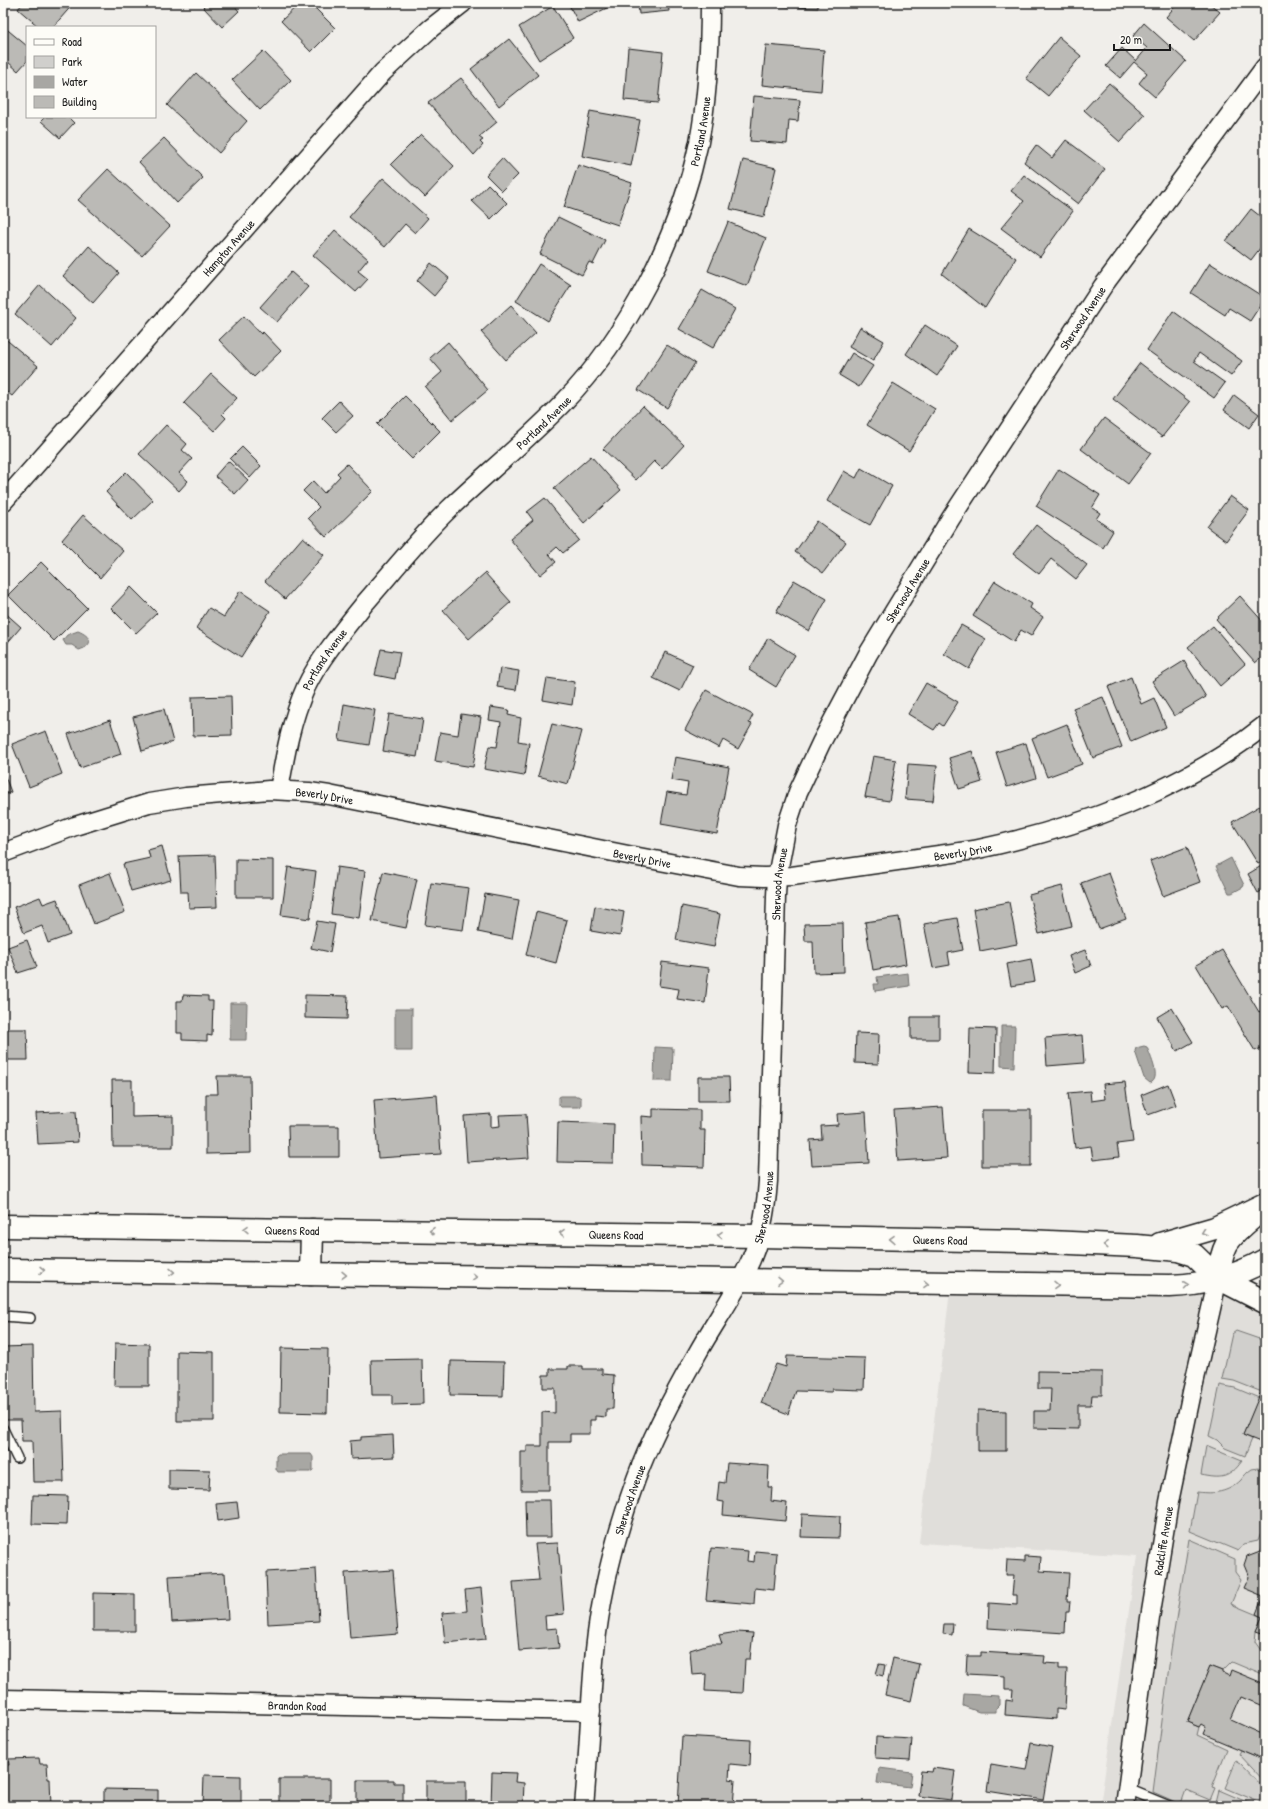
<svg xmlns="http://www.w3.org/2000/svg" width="1268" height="1809" font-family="'Patrick Hand',sans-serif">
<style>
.built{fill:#e0deda}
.green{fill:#d0cfcc;stroke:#767674}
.water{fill:#a8a7a3;stroke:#706f6d}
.building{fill:#bbbab6;stroke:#1c1c1c}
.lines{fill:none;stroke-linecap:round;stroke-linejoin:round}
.service-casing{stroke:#1c1c1c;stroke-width:12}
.minor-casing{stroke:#1c1c1c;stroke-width:21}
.tertiary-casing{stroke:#1c1c1c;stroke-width:25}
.service{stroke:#fdfcf7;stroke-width:9}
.minor{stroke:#fdfcf7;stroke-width:18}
.tertiary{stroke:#fdfcf7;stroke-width:22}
.oneway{stroke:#989794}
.labels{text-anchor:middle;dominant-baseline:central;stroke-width:3;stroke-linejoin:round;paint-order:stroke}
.street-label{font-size:12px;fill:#1c1c1c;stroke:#fdfcf7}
</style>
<rect width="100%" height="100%" fill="#f0eeea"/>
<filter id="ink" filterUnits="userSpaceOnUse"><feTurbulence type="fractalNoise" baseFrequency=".025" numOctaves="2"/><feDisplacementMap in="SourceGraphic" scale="8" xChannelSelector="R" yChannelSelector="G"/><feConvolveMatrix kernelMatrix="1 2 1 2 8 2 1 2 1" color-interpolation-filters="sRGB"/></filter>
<g filter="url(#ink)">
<path class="built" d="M950,1291l224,1 61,5 30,13v496h-165l37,-250 -218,-13z"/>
<path class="green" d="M1236,1331l29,10v46l-3,5 -28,-11 -12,-2 9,-41 1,-4z
M1220,1385l15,3 24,10 -16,37 9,4 -7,17 -20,-8 -8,-8 -8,-4z
M1206,1446l36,15c-13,18 -21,18 -41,14z
M1258,1468l7,3v52l-7,18 -14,3 -6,7 -48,-20 7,-39c17,2 31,1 44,-12 3,-4 6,-8 11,-11z
M1189,1539l46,20v13l6,8 -10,24 31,13 -6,14 -1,11 5,7 5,3v24l-33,-14 -9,9 -13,-5 -23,56 12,5 -2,8 30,14 -15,38 3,1 -5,12 -24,-10 -4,11 -4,2 -25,-11 18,-142z
M1241,1750l24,10v22l-26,-28z
M1236,1761l5,3 24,25v16l-40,-17z
M1219,1790l37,16h-41z"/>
<path class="water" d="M78,631c13,5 17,14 1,19l-7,-5h-6l-3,-5 4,-5z
M1231,858l13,27 -1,2 -11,6h-3l-13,-27z
M908,973l1,13 -34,5 -1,-7h4l-1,-7z
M230,1003h17l-1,37h-16z
M395,1009h17v42h-17z
M1001,1026h14l-1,41 -13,-1z
M1144,1046l3,1c3,9 15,32 3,36l-6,-5 -9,-27 1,-3z
M655,1047l18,1 -1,33h-18z
M561,1096h17l3,2v8l-2,1h-18l-2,-2v-8z
M278,1454h33l2,3v13l-3,2h-32l-2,-3v-13z
M964,1694l35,2v9l-3,3v4h-17l-16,-6z
M879,1768l33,4 -2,15 -33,-4z"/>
<path class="building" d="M23,3h51l-21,24h-14l-21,-18z
M207,3h25l7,8 -17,16 -19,-20z
M300,3h10l25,25 -24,24 -30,-31z
M568,3h46l1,1 -37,18z
M638,3h30l1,8 -30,3z
M764,3h54v5l-54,-2z
M1178,3h31l11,9 -26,29 -28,-24z
M553,6l20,32 -34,22 -20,-33z
M1144,23l42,38 -31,36 -16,-14 8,-10 -13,-11 -14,16 -14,-12 16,-18 14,13 11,-13 -14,-12z
M3,26l24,20v15l-9,10 -11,-10 -4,5z
M1059,37l22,19 -33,40 -22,-18z
M509,39l29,36 -39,31 -28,-37z
M766,45l58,5 -3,41 -59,-6z
M628,48l35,4 -5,51 -34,-3z
M263,51l28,29 -31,30 -28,-30z
M196,73l51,48 -28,32 -52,-48z
M461,78l36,44 -18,15 4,3 -3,2 3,3 -9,10 -46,-52z
M1109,83l36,32 -25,27 -36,-32z
M754,96l46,4 -2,21 -9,-1 -2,24 -37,-3z
M590,111l50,9 -9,46 -49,-10z
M45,117h23l6,6 -14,15 -19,-17z
M421,134l33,32 -29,31 -34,-33z
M164,138l39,40 -26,25 -38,-41z
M1066,140l39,29 -27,35 -54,-42 12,-17 16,13z
M502,158l16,17 -16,16 -16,-16z
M743,160l33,8 -12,49 -34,-8z
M578,165l54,18 -14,42 -54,-18z
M108,169l62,57 -28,30 -64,-56z
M1024,175l49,36 -33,46 -39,-29 23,-27 -13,-10z
M383,178l45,40 -13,15 -10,-9 -20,23 -36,-30z
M488,184l19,19 -16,16 -19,-18z
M1251,209l14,11v24l-1,-1 -13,17 -25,-19z
M558,217l47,23 -12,24 -4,-2 -7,13 -42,-21z
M728,222l38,16 -19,48 -39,-15z
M969,229l47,29 -31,50 -43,-34z
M335,230l33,29 -10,12 10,8 -12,13 -43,-37z
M89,246l30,27 -26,30 -30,-27z
M431,263l18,15 -15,18 -17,-15z
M1210,263l55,35 -15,23 -21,-13 -4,7 -34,-22z
M539,264l32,21 -23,36 -32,-20z
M291,272l17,15 -31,35 -17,-15z
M40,285l36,33 -24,29 -37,-33z
M702,290l33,19 -22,39 -34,-19z
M511,305l25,28 -30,27 -25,-28z
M1173,311l69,50 -11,15 -32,-23 -5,8 31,22 -11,15 -67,-48z
M244,316l17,18 2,-2 18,19 -27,26 -35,-37z
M925,325l32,21 -20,30 -31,-22z
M860,327l24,14 -11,20 -24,-14z
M3,337l35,29 -26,30 -9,-7z
M448,342l40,48 -36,30 -27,-33 17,-15 -12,-14z
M667,345l28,18 -28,45 -29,-18z
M852,353l21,13 -14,21 -20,-12z
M1140,363l50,39 -28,35 -49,-38z
M211,374l26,24 -15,16 4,4 -12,13 -30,-28z
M893,383l42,26 -26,42 -42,-26z
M1234,395l25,19 -10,14 -25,-18z
M405,396l35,35 -28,28 -35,-35z
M339,401l14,15 -17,16 -14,-14z
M643,406l41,39 -22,24 -8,-8 -18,19 -33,-31z
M1104,418l47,35 -23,31 -47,-35z
M166,425l21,19 -5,6 10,9 -13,14 9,8 -9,10 -40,-37z
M242,447l19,19 -11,12 -20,-19z
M591,456l30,34 -37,33 -30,-35z
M228,461l20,19 -13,14 -20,-18z
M347,464l26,27 -47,46 -18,-19 11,-11 -16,-16 10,-10 11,12 16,-17 -3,-3z
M861,468l31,18 -22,39 -43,-24 17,-30 12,7z
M1059,469l41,26 -8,13 8,5 -4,6 17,12 -10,17 -67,-42z
M126,472l27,28 -21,20 -26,-28z
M1230,496l19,14 -23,31 -19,-14z
M545,498l34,42 -16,13 -6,-6 -8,7 7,8 -16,13 -30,-36 23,-19 -6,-8z
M83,515l40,36 -23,27 -38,-38z
M817,521l29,21 -23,31 -28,-21z
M1036,525l51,40 -11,14 -25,-20 -12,15 -26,-20z
M303,537l21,18 -39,44 -20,-18z
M41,562l46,46 -33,33 -46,-46z
M485,573l26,29 -42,37 -26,-29z
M794,580l33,19 -18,32 -33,-19z
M995,581l37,23 -2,4 13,9 -12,19 -10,-6 -7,12 -41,-26z
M131,587l26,26 -21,20 -25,-25z
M240,591l30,20 -29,46 -45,-29 13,-20 15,9z
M1240,596l25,28v31l-10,8 -39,-44z
M3,611l18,16 -18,21z
M961,625l25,14 -17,30 -25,-15z
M1213,626l32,38 -25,22 -32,-39z
M768,638l27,17 -19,32 -27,-17z
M381,649l19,3 -5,27 -20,-4z
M665,652l28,13 -13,26 -27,-13z
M1184,661l22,36 -32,19 -22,-35z
M500,668l19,3 -3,19 -19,-3z
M1131,677l10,27 13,-6 12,29 -35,15 -23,-55z
M547,678l28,4 -3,23 -29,-5z
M926,683l32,19 -15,24 -4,-3 -5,7 -26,-16z
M706,690l47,25 -4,8 3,1 -14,25 -15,-9 -4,8 -34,-18z
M231,696l1,39 -39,1 -1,-39z
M1103,697l19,50 -29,11 -20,-50z
M344,704l31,6 -6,35 -30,-5z
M491,707l18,3 -1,5 13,3 -3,23 11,2 -5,33 -40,-7 5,-23 8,1 4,-25 -12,-2z
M164,709l9,33 -31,9 -9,-34z
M389,714l34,5 -6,38 -34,-6z
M461,714l20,3 -8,50 -38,-6 5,-29 18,3z
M110,720l11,34 -41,14 -12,-34z
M552,724l30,7 -14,53 -30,-8z
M1067,724l15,40 -35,13 -15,-39z
M46,731l16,43 -33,13 -17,-43z
M1026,743l10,35 -29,9 -11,-35z
M972,751l10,31 -23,7 -10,-31z
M873,756l23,4 -7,41 -24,-4z
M675,757l54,10 -12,67 -56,-10 6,-32 19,3 2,-12 -17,-3z
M908,764l29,2 -4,35 -28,-2z
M3,771l8,21 -8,4z
M1263,804l2,3v53l-7,4 -26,-42z
M162,846l9,34 -40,11 -8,-27 27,-6 -2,-8z
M1187,847l13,35 -37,14 -13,-35z
M215,855l2,52 -28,1 -1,-16h-7l-2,-36z
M236,859l37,1v37h-37z
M1263,865l2,4v20l-7,4 -10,-19z
M288,867l28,4 -6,48 -29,-4z
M337,867l28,4 -6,47 -28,-4z
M383,872l34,7 -11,49 -34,-7z
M110,873l15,39 -31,12 -15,-39z
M1109,873l17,46 -27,10 -18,-46z
M431,883l38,5 -6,42 -38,-5z
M1062,886l10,40 -33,8 -10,-39z
M485,894l34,6 -7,39 -34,-7z
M40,897l3,7 14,-5 13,36 -22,8 -6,-17 -18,7 -10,-26z
M1009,902l8,42 -37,7 -7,-42z
M595,906l29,6 -4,24 -29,-5z
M682,906l38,8 -6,33 -38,-7z
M536,912l31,8 -11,43 -30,-8z
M899,917l7,47 -33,6 -8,-48z
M957,918l6,32 -15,3 2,12 -17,3 -9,-44z
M317,921l18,3 -5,28 -19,-4z
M843,923l1,49 -30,1 -1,-32h-8l-1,-17z
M1265,923v11l-5,-8z
M27,940l10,27 -19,6 -10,-26z
M1085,950l6,16 -16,7 -6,-17z
M1222,950l37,62 6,-4v38l-10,5 -27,-45 -6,3 -26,-44z
M1031,959l4,23 -24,4 -4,-22z
M662,962l47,6 -4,35 -28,-4 2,-10 -20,-3z
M183,995l25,1v5h5l-1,35 -5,-1v6l-25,-1v-7h-5v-32h5z
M305,995l43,1 -1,23 -42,-1z
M1172,1008l21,34 -16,9 -20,-34z
M911,1017h28v22h-28z
M970,1028l26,1 -1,44 -26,-1z
M3,1029h24l1,31h-25z
M856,1033l23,1 -1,30 -23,-1z
M1082,1035l2,28 -37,3 -2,-28z
M217,1076h33l1,77 -45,1v-60h12z
M698,1077h31l1,24h-32z
M112,1080h20v37l41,-1v31h-60z
M1125,1082l8,60 -16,2 2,13 -26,3 -2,-14 -16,2 -7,-55 22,-2 1,10 14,-2 -2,-15z
M1168,1084l8,21 -28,10 -7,-20z
M437,1095l4,59 -63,4 -4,-58z
M943,1107l4,51 -49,3 -4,-51z
M653,1109l47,1v20h5l-1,37 -62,-2 -1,-49 12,1z
M982,1110h49v56h-49z
M76,1111l2,31 -40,2 -2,-31z
M866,1112l3,51 -57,3 -2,-26 12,-1 -1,-13 17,-1 -1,-11z
M491,1114v13l9,-1 -1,-11 27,-1 3,44 -62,4 -3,-46z
M558,1122l56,2 -1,39 -56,-1z
M288,1126h51v31h-50z
M115,1343l34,1v42h-35z
M33,1346l1,66 28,-1 2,71h-31l-1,-41h-10l-1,-21h-18v-73z
M281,1348l47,1 -1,64 -47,-1z
M177,1351l37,1v69h-37z
M787,1356l78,2 -1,32 -32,-1v3l-36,-1 -8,23 -27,-11 15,-39 10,3z
M422,1359l1,45 -31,1v-10h-20l-1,-35z
M451,1361l53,1 -1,34 -53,-1z
M568,1366h15v3h19v5l12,1 -1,34h-7v8l-11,-1v4h-5v14h-20v8h-21v48h-28v-38h6v-6h15v-34l13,1v-25h-12v-13h7v-6h18z
M1038,1371l64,1v23h-10l-1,10h-13v24l-44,-1v-17h16l1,-22h-13z
M1265,1387v57l-22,-9 17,-41h2z
M978,1410l28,1v40h-28z
M393,1435l1,22 -43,2 -1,-18 11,-1v-3z
M727,1463l42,3 -1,21h4l-1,14 16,2 -2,18 -62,-6 1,-13 -7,-1 2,-19 6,1z
M169,1469l41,1 -1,20 -40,-1z
M33,1495l35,1 -1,29 -35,-1z
M525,1500h25l1,37h-25z
M237,1502l2,16 -21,3 -2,-17z
M802,1514l38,2 -1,22 -38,-1z
M1265,1538v96l-9,-3 6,-14 -6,-3 7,-18 -19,-8 5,-11 -5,-12 3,-9 13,-5z
M558,1543l6,71 -19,2 1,13 11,-1 2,20 -40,3 -6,-69 26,-2 -4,-36z
M711,1548l37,3 -1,10 7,1 1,-11 22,2 -3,37 -19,-2 -1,16 -48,-4z
M1025,1556l16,1 -1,14 29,2 -2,28h3l-1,11h-3l-1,21 -77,-5 1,-25 28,2v-10h-5l2,-20h-8l1,-15 18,1z
M316,1569l3,52 -51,3 -2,-52z
M393,1570l5,64 -48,4 -5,-65z
M225,1573l3,46 -56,3 -3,-46z
M481,1588l5,51 -41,4 -3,-30 25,-2 -2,-21z
M93,1593l42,1v37h-42z
M944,1624h9l-1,11 -9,-1z
M737,1632l16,1 -3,26h-5l-2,34 -38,-2 1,-17 -14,1 -2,-25 19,-6h13l-3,-9z
M981,1652l64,4 -1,7 15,1v5h8l-2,41 -9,-1v10l-51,-4 1,-15 6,1 1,-12h-8v-13l-39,-2 1,-18h14z
M893,1658l26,6 -8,37 -26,-6z
M879,1664l6,1 -2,11 -7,-2z
M1210,1666l13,5v2l6,3 2,-6 34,14v23l-24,-10 -10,23 31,14 3,-8v34l-62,-26 3,-7 -5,-3 -2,3 -12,-5z
M682,1736l69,4 -1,26 -20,-2 -1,15 6,1 -2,26h-55z
M876,1737l36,2 -2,21 -35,-2z
M1031,1743l21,4 -9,53 -56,-9 4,-27 35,6z
M39,1758l1,6h7l1,15h2l1,27h-48v-41h6l-1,-6z
M933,1768l22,3 -4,29 -33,-4 3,-25 11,1z
M492,1772l24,1 -1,9 9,1 -1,23h-32z
M204,1775l37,1v30h-38z
M279,1779h51v26l-51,1z
M357,1780h37v3h9v23h-46z
M426,1781h40v24l-40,1z
M104,1789l54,1v16h-54z"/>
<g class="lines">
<defs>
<path id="service" d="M3,1316l27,2
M3,1429l14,29
M1128,1789l41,17"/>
<g id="minor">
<path id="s1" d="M3,502l380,-430 48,-44 32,-25"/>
<path id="s2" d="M279,790c6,-35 12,-70 27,-103 13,-28 40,-60 59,-84 27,-31 54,-65 84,-94 37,-35 77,-68 113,-105 66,-68 117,-168 137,-262 8,-41 11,-96 11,-139"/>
<path id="s3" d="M3,853l72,-27 74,-23 37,-6 83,-7 40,2 20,3 299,60 111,21 25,1 28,-1 182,-26c104,-22 207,-58 291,-125"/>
<path id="s4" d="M3,1699l588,12"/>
<path id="s5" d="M584,1806c5,-52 6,-104 11,-156 6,-58 21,-116 41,-171 16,-44 38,-85 61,-125 16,-29 36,-57 50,-86 14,-27 19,-57 21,-87l8,-285 1,-19 10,-52 11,-33 23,-49 47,-89 83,-136 152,-232 162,-219"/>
<path id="s6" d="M1125,1806l25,-188 19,-116 23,-110 26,-114"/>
</g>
<g id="tertiary">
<path id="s7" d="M3,1226l756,10 268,5 110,5 41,4 16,5 24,23 47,24"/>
<path d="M1160,1244l55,-16 50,-24"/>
<path d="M3,1270l1167,16c33,-1 67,-10 95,-26"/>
<path d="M311,1274l1,-44"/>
<path d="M1218,1278c5,-33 7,-37 33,-59"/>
</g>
</defs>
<use href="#service" class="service-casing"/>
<use href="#minor" class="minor-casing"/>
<use href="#tertiary" class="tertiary-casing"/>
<use href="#service" class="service"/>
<use href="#minor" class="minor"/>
<use href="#tertiary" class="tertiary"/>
</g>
<defs><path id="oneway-chevron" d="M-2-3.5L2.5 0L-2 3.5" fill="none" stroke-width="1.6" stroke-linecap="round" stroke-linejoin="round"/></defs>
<g class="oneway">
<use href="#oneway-chevron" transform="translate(246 1229) rotate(-179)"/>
<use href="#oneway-chevron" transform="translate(432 1231) rotate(-179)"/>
<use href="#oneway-chevron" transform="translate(1204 1232) rotate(161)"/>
<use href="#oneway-chevron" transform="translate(562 1233) rotate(-179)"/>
<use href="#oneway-chevron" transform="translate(720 1235) rotate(-179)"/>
<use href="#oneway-chevron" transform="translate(892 1239) rotate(-179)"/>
<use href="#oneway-chevron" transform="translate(1106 1245) rotate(-177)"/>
<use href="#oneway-chevron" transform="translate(42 1270) rotate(1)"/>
<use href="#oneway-chevron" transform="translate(172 1272) rotate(1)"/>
<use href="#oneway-chevron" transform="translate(344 1275) rotate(1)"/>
<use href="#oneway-chevron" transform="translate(474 1277) rotate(1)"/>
<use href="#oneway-chevron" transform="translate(780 1281) rotate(1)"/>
<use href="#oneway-chevron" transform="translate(926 1284) rotate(1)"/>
<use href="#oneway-chevron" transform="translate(1056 1285) rotate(1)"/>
<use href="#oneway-chevron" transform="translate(1186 1285) rotate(-8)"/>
</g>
</g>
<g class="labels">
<g class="street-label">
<text stroke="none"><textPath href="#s2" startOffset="800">Portland Avenue</textPath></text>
<text stroke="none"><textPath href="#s1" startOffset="340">Hampton Avenue</textPath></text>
<text stroke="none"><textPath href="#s5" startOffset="1607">Sherwood Avenue</textPath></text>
<text stroke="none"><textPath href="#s2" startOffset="464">Portland Avenue</textPath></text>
<text stroke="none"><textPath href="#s5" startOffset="1283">Sherwood Avenue</textPath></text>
<text stroke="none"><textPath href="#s2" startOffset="140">Portland Avenue</textPath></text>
<text stroke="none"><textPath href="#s3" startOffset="331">Beverly Drive</textPath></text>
<text stroke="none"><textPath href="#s3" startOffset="979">Beverly Drive</textPath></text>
<text stroke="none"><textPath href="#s3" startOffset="655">Beverly Drive</textPath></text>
<text stroke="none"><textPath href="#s5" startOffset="959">Sherwood Avenue</textPath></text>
<text stroke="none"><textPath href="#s5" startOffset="635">Sherwood Avenue</textPath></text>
<text stroke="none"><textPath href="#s7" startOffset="289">Queens Road</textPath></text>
<text stroke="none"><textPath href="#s7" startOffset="613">Queens Road</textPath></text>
<text stroke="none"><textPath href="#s7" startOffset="937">Queens Road</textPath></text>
<text stroke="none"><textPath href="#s5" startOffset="311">Sherwood Avenue</textPath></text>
<text stroke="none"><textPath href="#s6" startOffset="268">Radcliffe Avenue</textPath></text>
<text stroke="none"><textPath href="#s4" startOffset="294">Brandon Road</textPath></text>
</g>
</g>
<rect width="1268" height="1809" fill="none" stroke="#fdfcf7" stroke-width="16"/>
<rect x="8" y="8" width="1252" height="1793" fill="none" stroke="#1c1c1c" stroke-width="1.5" filter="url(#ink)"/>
<rect x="26" y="26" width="130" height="92" fill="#fdfcf7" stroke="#a3a29f"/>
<rect x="34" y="39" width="20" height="6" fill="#fdfcf7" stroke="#a3a29f"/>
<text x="62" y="46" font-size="12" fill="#1c1c1c">Road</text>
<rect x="34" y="56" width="20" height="12" fill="#d0cfcc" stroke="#a3a29f"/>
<text x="62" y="66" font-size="12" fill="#1c1c1c">Park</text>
<rect x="34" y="76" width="20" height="12" fill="#a8a7a3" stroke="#a3a29f"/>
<text x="62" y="86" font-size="12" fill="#1c1c1c">Water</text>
<rect x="34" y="96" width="20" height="12" fill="#bbbab6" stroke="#a3a29f"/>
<text x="62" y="106" font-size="12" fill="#1c1c1c">Building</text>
<path d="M1114 44v6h56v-6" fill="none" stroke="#1c1c1c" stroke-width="2"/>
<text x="1120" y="44" font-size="12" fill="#1c1c1c" stroke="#fdfcf7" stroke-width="3" paint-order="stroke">20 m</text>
</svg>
